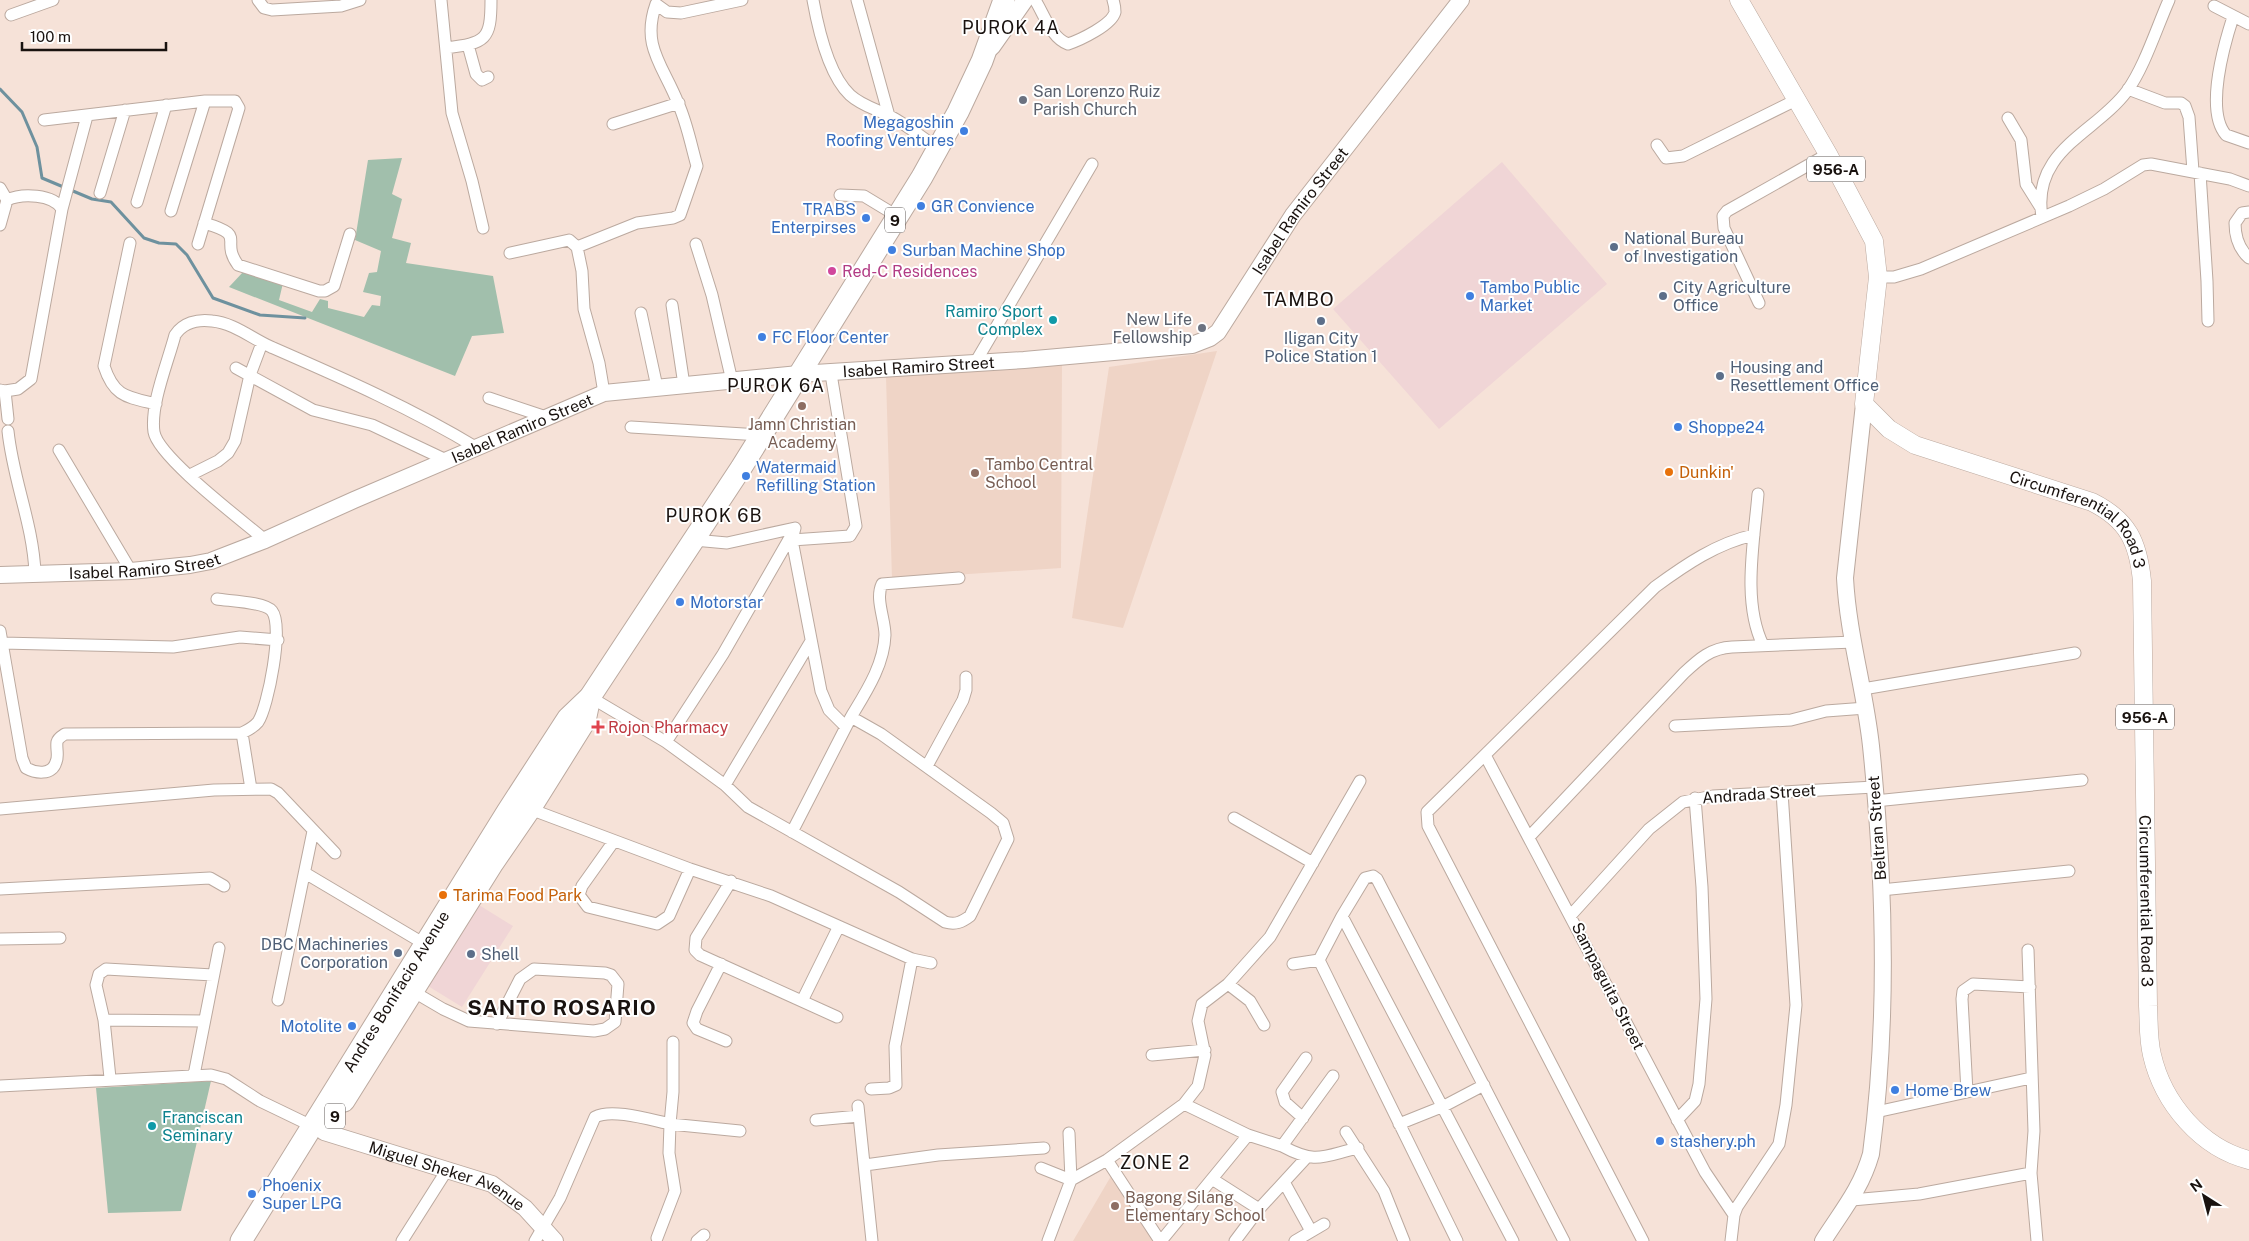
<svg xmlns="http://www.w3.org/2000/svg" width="2249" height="1241" font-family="'Public Sans',sans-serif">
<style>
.commercial{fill:#f0d5d6}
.built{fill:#efd4c6}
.green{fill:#a1bfac}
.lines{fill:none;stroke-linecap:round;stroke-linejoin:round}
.stream{stroke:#6e919e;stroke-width:3}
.street-casing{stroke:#bba99f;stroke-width:13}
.secondary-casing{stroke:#bba99f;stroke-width:18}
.primary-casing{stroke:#bba99f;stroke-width:19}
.highway-casing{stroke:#bba99f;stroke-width:23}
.street{stroke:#fff;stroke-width:11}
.secondary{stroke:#fff;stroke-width:16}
.primary{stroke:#fff;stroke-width:18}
.highway{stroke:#fff;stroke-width:21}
.worship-dot{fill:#6b7280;stroke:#fff;stroke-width:2}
.shop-dot{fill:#3f7fe0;stroke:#fff;stroke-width:2}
.service-dot{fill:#5c6f8a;stroke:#fff;stroke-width:2}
.hotel-dot{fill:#d1479c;stroke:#fff;stroke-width:2}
.culture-dot{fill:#0f9aa8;stroke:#fff;stroke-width:2}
.education-dot{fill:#8d6e63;stroke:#fff;stroke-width:2}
.food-dot{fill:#e8710a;stroke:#fff;stroke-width:2}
.health-dot{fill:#e0444e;stroke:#fff;stroke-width:2}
.labels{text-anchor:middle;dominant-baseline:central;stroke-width:4;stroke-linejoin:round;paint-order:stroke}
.shield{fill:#fff;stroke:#5e5957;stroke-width:1}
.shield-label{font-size:15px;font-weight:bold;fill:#19120f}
.worship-label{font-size:16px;fill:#5b616d;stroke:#fff;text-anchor:start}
.shop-label{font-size:16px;fill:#366cbe;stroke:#fff;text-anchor:start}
.street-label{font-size:16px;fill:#19120f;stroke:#fff}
.service-label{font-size:16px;fill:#4e5e75;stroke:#fff;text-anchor:start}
.hotel-label{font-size:16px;fill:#b23c85;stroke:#fff;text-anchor:start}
.culture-label{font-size:16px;fill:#0d838f;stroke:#fff;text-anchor:end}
.education-label{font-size:16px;fill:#785e54;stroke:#fff;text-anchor:start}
.food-label{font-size:16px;fill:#c56008;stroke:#fff;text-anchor:start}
.health-label{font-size:16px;fill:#be3a42;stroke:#fff;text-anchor:start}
.neighbourhood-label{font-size:18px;letter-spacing:1px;fill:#19120f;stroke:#fff}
.quarter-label{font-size:19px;letter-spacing:1px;fill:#19120f;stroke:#fff}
.district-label{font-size:21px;font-weight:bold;letter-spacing:1px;fill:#19120f;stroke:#fff}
</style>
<rect width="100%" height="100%" fill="#f6e2d8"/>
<path class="commercial" d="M1502,162l105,122 -168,145 -106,-120z
M479,905l34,21 -51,81 -34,-21z"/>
<path class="built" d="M1217,351l-94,277 -51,-10 37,-251z
M1062,363l-1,205 -169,11 -6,-202z
M1114,1171l45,70h-86z"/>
<path class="green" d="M402,158l-10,36 10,5 -10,39 19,5 -5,20 87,13 11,57 -32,3 -17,40 -226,-89 15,-16 39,12 -4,17 33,12 8,-13 8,2v7l36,9 8,-12 8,1 1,-10 -18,-4 6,-19 8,-1 4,-21 -26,-11 13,-80z
M211,1081l-30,130 -73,2 -12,-125z"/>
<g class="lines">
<path class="stream" d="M0,89l22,23 15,35 5,31 50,21 19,3 33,36 15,5 17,1 11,11 26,43 47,17 45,3"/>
<defs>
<path id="street" d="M258,0l6,8 8,2 69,-4 19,-6
M441,0l11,113 20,68 11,47
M813,0c5,28 16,75 37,95 12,11 26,14 40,21 17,9 32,22 48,32
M857,0l32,116
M1035,0c9,14 16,38 33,44 12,-4 44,-19 47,-32 0,-3 -1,-9 -2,-12
M2214,6l35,18
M11,15l42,-15
M2233,17c-9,28 -28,94 -7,118l23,8
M468,45l8,29 6,6 6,-3
M446,48c40,-5 45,-8 45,-48
M2128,89l37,14h16l4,3 4,11 4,54
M2008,118l13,22 5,44 15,24
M44,120l161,-19h30l4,7 -41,136
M613,124l66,-21
M1657,145l9,13 17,-2 113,-56
M2200,173l7,108 1,40
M0,188l7,12 -7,25
M100,193l25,-83
M840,195l24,1 33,20
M137,202l29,-97
M62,209l25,-93
M171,211l34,-110
M2249,212l-7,1 -7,10c0,13 4,26 14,35
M2042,217c-11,-67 54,-84 85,-126 17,-23 30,-64 42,-91
M204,223c45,13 15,16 34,42l81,26h6l9,-5 16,-52
M130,243l-26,123c10,31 23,31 52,38
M696,244l16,51 20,86
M577,247l60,-24 36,-5 7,-3 17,-49c-6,-21 -10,-43 -19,-63 -15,-38 -37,-57 -22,-99l11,8 14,1 61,-13
M510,253l59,-13 8,7 5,24 2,38 15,54 5,30
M1878,277h16l27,-8 148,-63 35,-17 39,-24 8,-1 79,15 19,7
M1759,303l-35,-75 -1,-12 4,-5 101,-57
M672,305l12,80
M641,313l16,74
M975,363l117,-199
M236,368l77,42 59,15 74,35
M0,390l5,1 3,28
M5,391l13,-2 13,-10 31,-170c-9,-15 -40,-16 -55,-9
M489,398l57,19
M631,427l129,8
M8,431c5,49 25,93 27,142
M59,450l72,121
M190,475l28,-14 10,-8 7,-12 15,-66 12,-32
M1758,494c-4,48 -16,108 5,151
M265,540c-22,-19 -107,-83 -111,-108 -4,-27 14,-70 21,-97 8,-12 22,-16 37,-14 22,2 39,17 59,26 71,31 140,61 206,101
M694,540l33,3 68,-15 -3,12 29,151 8,19 16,16
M792,540l58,-4 6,-10 -25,-152
M0,631l22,127 4,10c9,5 26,8 30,-6 3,-6 0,-13 1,-20 1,-4 5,-6 8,-8l177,-1c6,-3 11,-5 16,-11 10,-15 26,-96 14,-111 -7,-9 -43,-10 -55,-12
M2,643l171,4 67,-10 38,3
M1863,689l212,-36
M590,697l76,45 59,43 23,22 151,85 46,30c11,3 17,0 25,-6l38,-77 -5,-16 -12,-10 -110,-79 -30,-17 -59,115
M851,717c15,-25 33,-52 34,-82 0,-16 -10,-36 -3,-51l77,-6
M1675,726l116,-6 35,-9 40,-3
M242,733l9,56
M666,742l57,-88 69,-120
M1485,755l220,417 29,43
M927,766l36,-66 3,-10v-13
M725,785l86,-144
M1875,801l207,-21
M0,809l214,-19 57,-1 7,4 57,60
M530,809l160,60 81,27 141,63 19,4
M1234,818l79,45
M1529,837l155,-164c15,-14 27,-25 48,-26l122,-5
M614,841l-32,45 -3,9 9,12 69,17 12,-8 21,-47
M305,873l123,73
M731,881l-35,57 -1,12 5,5 137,62
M0,889l210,-11 14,8
M1881,890l188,-19
M1571,915l78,-86 34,-27 30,-6 161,-9
M1342,916l171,325
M0,939l60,-1
M2028,950l6,181 -3,42 6,68
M1319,960l138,281
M721,964l-24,47 -4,12 4,6 29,12
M1293,964l26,-4 23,-44 23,-38 8,-2 4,3 187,362
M1228,984l22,17 14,24
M414,992l29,17 26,12 125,10 11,-2 10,-7 3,-38 -7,-9 -6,-2 -71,-4 -14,10 -23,45
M278,1000l35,-169
M802,1001l36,-73
M104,1020l100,1
M1152,1055l53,-5
M194,1075l25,-127
M1333,1076l-51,70c35,19 41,10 76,2
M110,1078l-6,-58 -8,-35 3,-11 7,-5 107,6
M0,1086l211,-11 15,4 34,22 56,27
M871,1089l18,-1 7,-3 -1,-39 17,-87
M1967,1092l-5,-93 1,-8 10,-7 57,3
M1184,1104l64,31 34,11
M858,1106l14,135
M1876,1112l155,-34
M1303,1118l-18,-16 -3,-10 24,-34
M816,1120l43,-4
M1677,1120l18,-19 4,-17 7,-85 -4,-112 -7,-89
M1399,1124l45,-18 40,-21
M1346,1132l38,59 20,50
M1107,1160l53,81
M865,1165l73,-10 106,-7
M1041,1168l30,12 -2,-47
M1212,1179l47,30
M1284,1182l27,49
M1852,1200l67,-6 112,-21
M657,1238l18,-47 -6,-38 1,-29 70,7
M402,1241l45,-71
M535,1241l25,-43 35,-81c17,-9 56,3 75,7l3,-32v-50
M697,1241l7,-6
M1048,1241l23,-61 36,-20 77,-56 14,-18 7,-31 -7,-34 4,-17 26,-20 42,-47 90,-156
M1161,1241l87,-106
M1235,1241l24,-32 47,-51
M1295,1241l29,-17
M1643,1241l-215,-415 -1,-14 228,-225c30,-22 62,-44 99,-52
M1731,1241l3,-26 3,-8 42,-63 7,-39 10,-100 -14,-213"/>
<g id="secondary">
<path d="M992,47l33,-47"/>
<path id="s1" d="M0,575l131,-4 59,-6 21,-4 54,-21 89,-40 250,-107 195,-19 225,-14 168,-15 18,-7 8,-6 75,-117 168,-215"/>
<path id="s2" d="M324,1132l168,52 33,24 30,33"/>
<path d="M1823,1241c19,-30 38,-52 48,-87 18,-136 14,-273 0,-408 -6,-56 -23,-111 -26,-168l19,-174"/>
</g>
<g id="primary">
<path id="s3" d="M1739,0l89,154 46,87 4,36 -14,127 25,25 26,16 177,57c36,18 46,40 50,79l6,425c1,16 0,33 4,49 11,48 49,93 97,105"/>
</g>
<g id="highway">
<path d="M344,1101l149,-238 37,-54 55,-88 5,-24"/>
<path id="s4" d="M241,1241l266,-429 61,-94 22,-21 151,-229 181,-291 36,-65 24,-51 22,-61"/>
</g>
</defs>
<use href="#street" class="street-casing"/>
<use href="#secondary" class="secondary-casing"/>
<use href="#primary" class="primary-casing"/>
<use href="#highway" class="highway-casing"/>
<use href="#street" class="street"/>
<use href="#secondary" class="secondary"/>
<use href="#primary" class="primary"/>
<use href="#highway" class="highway"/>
</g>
<g class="worship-dot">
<circle cx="1023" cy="100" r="5"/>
<circle cx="1202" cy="328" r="5"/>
</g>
<g class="shop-dot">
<circle cx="964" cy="131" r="5"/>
<circle cx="921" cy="206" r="5"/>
<circle cx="866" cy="218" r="5"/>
<circle cx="892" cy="250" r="5"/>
<circle cx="1470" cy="296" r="5"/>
<circle cx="762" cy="337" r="5"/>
<circle cx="1678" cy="427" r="5"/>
<circle cx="746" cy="476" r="5"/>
<circle cx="680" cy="602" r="5"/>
<circle cx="352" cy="1026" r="5"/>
<circle cx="1895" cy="1090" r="5"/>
<circle cx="1660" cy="1141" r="5"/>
<circle cx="252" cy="1194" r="5"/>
</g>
<g class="service-dot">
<circle cx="1614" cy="247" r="5"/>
<circle cx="1663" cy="296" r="5"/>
<circle cx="1321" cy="321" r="5"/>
<circle cx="1720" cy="376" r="5"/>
<circle cx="398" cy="953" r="5"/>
<circle cx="471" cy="954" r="5"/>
</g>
<circle class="hotel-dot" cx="832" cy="271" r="5"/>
<g class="culture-dot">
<circle cx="1053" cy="320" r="5"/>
<circle cx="152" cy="1126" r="5"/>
</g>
<g class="education-dot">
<circle cx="802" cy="406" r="5"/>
<circle cx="975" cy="473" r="5"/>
<circle cx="1115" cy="1206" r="5"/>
</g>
<g class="food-dot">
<circle cx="1669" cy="472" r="5"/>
<circle cx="443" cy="895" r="5"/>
</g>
<path class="health-dot" d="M595.5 719.5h5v5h5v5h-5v5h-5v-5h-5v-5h5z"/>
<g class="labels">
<g class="shield">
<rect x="1807" y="156.5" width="58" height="25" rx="4"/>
<rect x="885" y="207.5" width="20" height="25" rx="4"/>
<rect x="2116" y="704.5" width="58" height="25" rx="4"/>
<rect x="325" y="1103.5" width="20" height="25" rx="4"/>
</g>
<g class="shield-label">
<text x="1836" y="169">956-A</text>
<text x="895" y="220">9</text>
<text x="2145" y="717">956-A</text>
<text x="335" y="1116">9</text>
</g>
<g class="worship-label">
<text x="1033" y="91">San Lorenzo Ruiz<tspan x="1033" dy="18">Parish Church</tspan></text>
<text x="1192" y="319" text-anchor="end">New Life<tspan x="1192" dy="18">Fellowship</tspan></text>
</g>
<g class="shop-label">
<text x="954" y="122" text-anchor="end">Megagoshin<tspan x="954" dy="18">Roofing Ventures</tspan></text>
<text x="931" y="206">GR Convience</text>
<text x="856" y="209" text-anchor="end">TRABS<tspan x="856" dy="18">Enterpirses</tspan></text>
<text x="902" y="250">Surban Machine Shop</text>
<text x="1480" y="287">Tambo Public<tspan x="1480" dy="18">Market</tspan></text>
<text x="772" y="337">FC Floor Center</text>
<text x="1688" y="427">Shoppe24</text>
<text x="756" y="467">Watermaid<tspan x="756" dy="18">Refilling Station</tspan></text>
<text x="690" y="602">Motorstar</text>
<text x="342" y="1026" text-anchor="end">Motolite</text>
<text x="1905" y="1090">Home Brew</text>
<text x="1670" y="1141">stashery.ph</text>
<text x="262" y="1185">Phoenix<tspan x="262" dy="18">Super LPG</tspan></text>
</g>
<g class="street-label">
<text stroke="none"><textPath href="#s1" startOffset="1405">Isabel Ramiro Street</textPath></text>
<text stroke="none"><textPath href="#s1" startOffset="955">Isabel Ramiro Street</textPath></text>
<text stroke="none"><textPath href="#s1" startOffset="550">Isabel Ramiro Street</textPath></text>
<text stroke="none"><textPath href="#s3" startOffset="692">Circumferential Road 3</textPath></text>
<text stroke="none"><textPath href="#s1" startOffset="145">Isabel Ramiro Street</textPath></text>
<text transform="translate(1759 794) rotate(-4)">Andrada Street</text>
<text transform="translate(1877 828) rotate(-94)">Beltran Street</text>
<text stroke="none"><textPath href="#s3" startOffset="1111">Circumferential Road 3</textPath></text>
<text transform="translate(1608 986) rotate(63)">Sampaguita Street</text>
<text stroke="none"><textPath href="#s4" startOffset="294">Andres Bonifacio Avenue</textPath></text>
<text stroke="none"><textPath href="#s2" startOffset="131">Miguel Sheker Avenue</textPath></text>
</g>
<g class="service-label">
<text x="1624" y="238">National Bureau<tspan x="1624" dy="18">of Investigation</tspan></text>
<text x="1673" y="287">City Agriculture<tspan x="1673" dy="18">Office</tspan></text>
<text x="1321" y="338" text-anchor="middle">Iligan City<tspan x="1321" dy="18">Police Station 1</tspan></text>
<text x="1730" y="367">Housing and<tspan x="1730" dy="18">Resettlement Office</tspan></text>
<text x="388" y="944" text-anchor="end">DBC Machineries<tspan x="388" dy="18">Corporation</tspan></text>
<text x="481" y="954">Shell</text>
</g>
<g class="hotel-label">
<text x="842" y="271">Red-C Residences</text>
</g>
<g class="culture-label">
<text x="1043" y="311">Ramiro Sport<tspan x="1043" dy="18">Complex</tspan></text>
<text x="162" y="1117" text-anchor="start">Franciscan<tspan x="162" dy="18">Seminary</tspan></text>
</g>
<g class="education-label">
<text x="802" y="424" text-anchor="middle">Jamn Christian<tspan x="802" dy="18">Academy</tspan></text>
<text x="985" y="464">Tambo Central<tspan x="985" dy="18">School</tspan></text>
<text x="1125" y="1197">Bagong Silang<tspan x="1125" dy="18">Elementary School</tspan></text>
</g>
<g class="food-label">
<text x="1679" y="472">Dunkin'</text>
<text x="453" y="895">Tarima Food Park</text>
</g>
<g class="health-label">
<text x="608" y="727">Rojon Pharmacy</text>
</g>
<g class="neighbourhood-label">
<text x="1011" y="27">PUROK 4A</text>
<text x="776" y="385">PUROK 6A</text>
<text x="714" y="515">PUROK 6B</text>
<text x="1155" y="1162">ZONE 2</text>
</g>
<g class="quarter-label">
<text x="1299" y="299">TAMBO</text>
</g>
<g class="district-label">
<text x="562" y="1007">SANTO ROSARIO</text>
</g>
</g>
<g transform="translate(2204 1196) rotate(324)" stroke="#ffffff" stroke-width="4" paint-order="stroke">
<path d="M0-4L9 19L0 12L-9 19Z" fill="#19120f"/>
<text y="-8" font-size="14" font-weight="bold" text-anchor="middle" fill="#19120f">N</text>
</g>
<path d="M22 42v8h144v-8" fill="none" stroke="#19120f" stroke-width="2.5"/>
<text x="30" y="42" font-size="15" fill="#19120f" stroke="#ffffff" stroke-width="4" paint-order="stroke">100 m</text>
</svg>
